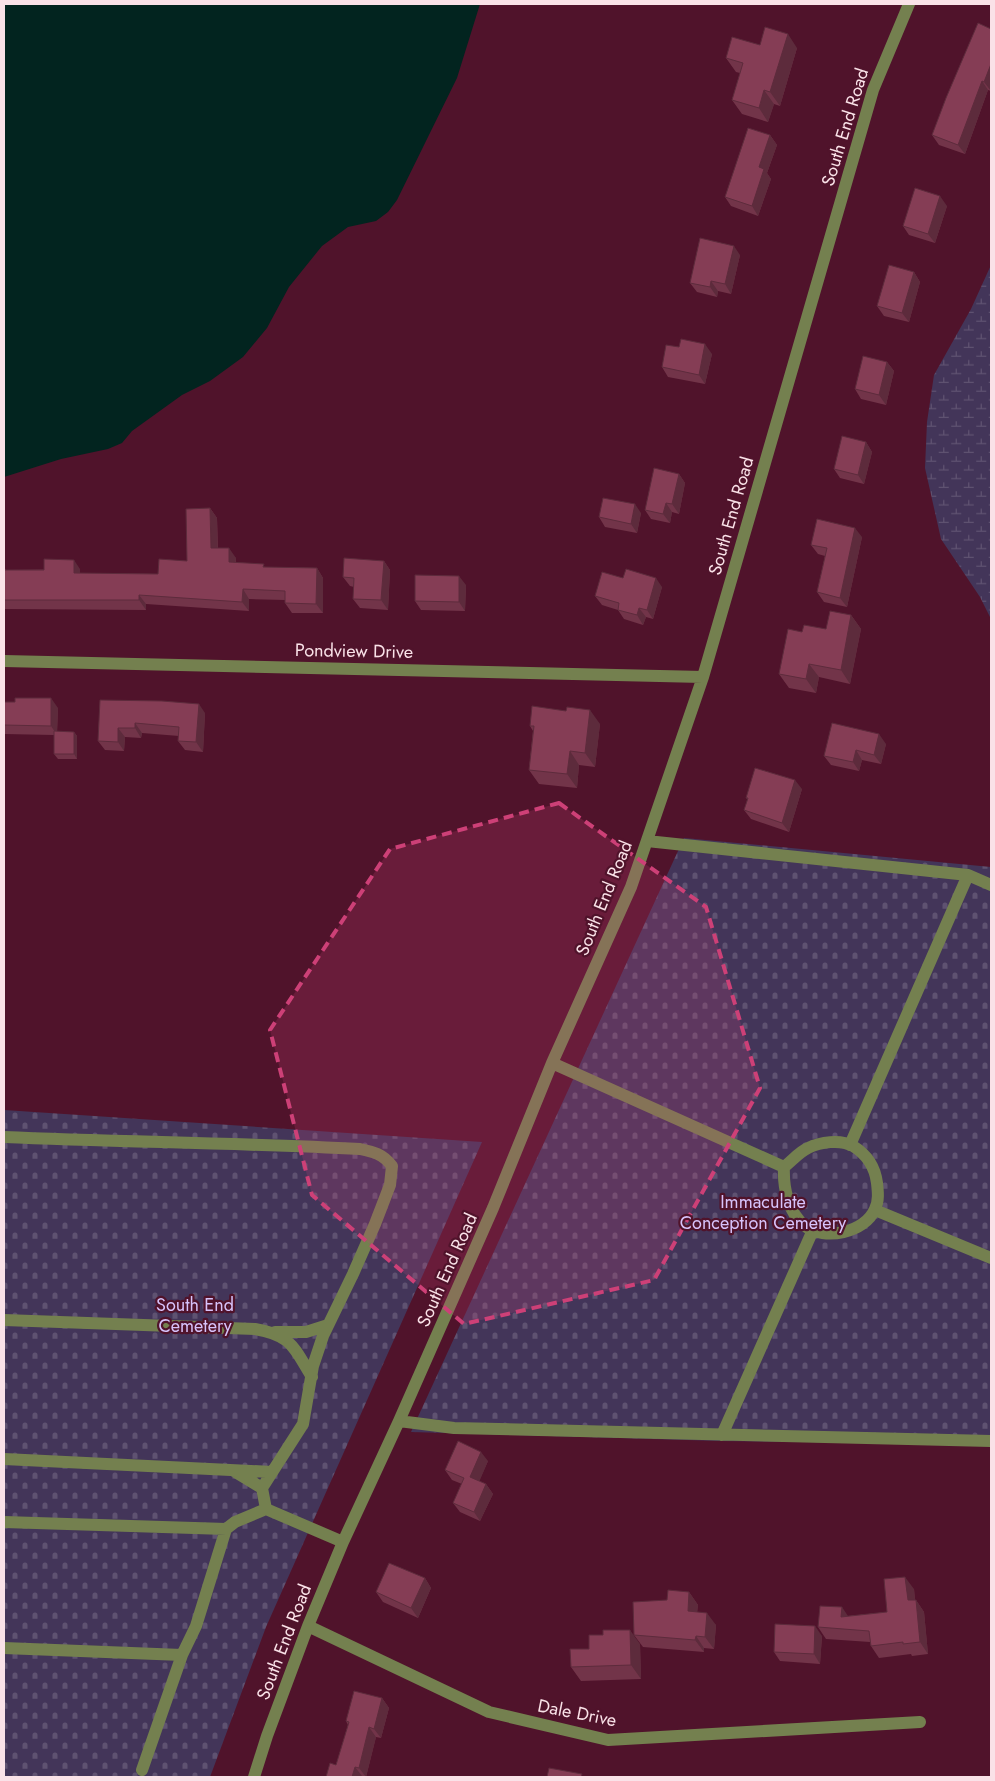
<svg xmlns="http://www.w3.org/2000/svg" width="995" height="1781" font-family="Jost,sans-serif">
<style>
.wetland{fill:url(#wetland-marsh)}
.cemetery{fill:url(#cemetery-stones)}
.water{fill:#02241f}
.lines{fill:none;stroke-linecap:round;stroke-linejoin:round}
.minor{stroke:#74804f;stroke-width:12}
.wall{fill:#723449}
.shaded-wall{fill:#5d2b3c}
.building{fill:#853d55;stroke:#5d2b3c}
.marked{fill:#cd4077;fill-opacity:0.2;stroke:#cd4077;stroke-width:4;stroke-dasharray:10 6;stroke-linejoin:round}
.labels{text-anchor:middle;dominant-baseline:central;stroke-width:4.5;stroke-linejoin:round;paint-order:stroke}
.street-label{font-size:18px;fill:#fae2e8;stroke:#50132b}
.park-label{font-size:18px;fill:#d7c3fb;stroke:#50132b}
</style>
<defs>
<pattern id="wetland-marsh" width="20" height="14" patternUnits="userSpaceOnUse" patternTransform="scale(1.25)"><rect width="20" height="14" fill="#433559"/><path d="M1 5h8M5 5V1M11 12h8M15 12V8" fill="none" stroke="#5f5271"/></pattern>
<pattern id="cemetery-stones" width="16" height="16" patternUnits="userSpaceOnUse" patternTransform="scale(1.25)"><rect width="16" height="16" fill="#433559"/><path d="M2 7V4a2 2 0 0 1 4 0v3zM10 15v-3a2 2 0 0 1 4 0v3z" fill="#5f5271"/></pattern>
</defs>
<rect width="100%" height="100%" fill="#50132b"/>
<path class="wetland" d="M991,265v354l-11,-22 -39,-58 -16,-71 2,-46 7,-47 37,-66z"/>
<path class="cemetery" d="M684,838l307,29v577l-270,-3 -310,-9z
M4,1110l478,32 -216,485 -56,150h-206z"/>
<path class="water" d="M4,4h476l-23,74 -60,122 -9,12 -12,9 -28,6 -26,19 -33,41 -22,41 -24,29 -33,24 -28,14 -50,36 -10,12 -14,6 -47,10 -57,18z"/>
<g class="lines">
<path class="minor" d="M4,661l699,16
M647,841l321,34 23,10
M552,1063l232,104c8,-6 15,-15 24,-19 12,-6 32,-9 45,-2 13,8 22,21 24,37 1,9 2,18 -2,26 -10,24 -51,32 -70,17 -17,-13 -22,-39 -21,-59
M4,1137c119,5 237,6 356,12 14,3 23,5 32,17l-2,19 -15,39 -22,50 -30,62 -10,30 -10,58 -41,64 4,21
M850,1145l118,-270
M875,1210l116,48
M4,1320l251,9c37,6 39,19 57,48
M275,1332h31l22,-7
M399,1421l55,7 537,13
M722,1435l91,-205
M4,1459l268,13
M234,1471l28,17
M4,1522l222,7
M308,1626l181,86 119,28 312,-18
M4,1648l178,7 14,-29 30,-97 9,-7 31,-13 77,33
M142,1770l40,-115
M254,1777l13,-41 41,-110 35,-84 56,-121 94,-213 59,-145 79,-176 72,-210 170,-587 36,-86"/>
</g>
<path class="wall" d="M978,23l13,68 -3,-1 -23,64 -26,-9 -7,-10z
M760,45l37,3 -17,58 -6,-2 -6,18 -26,-8 -10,-14 8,-27 -4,-1 -10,-14z
M770,135l7,10 -10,28 4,6 -13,37 -27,-10 -6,-9z
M947,206l-12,37 -26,-8 -6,-9z
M740,255l-9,39 -13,-3 -1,6 -20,-5 -7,-9z
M914,272l6,10 -11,40 -25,-6 -7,-10z
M712,354l-7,30 -37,-7 -6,-10z
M887,362l7,9 -8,34 -25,-6 -6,-10z
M866,442l6,10 -8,32 -24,-6 -6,-9z
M679,474l6,9 -6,31 -7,-2 -2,11 -19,-4 -6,-9z
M210,508l7,10 1,30 18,10v5l30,4 51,1 6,10v35h-31l-7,-10v-3l-36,-1v12l-103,-7v6l-142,-1v-42l2,3 74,-1v4l78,1 29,-13z
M641,513l-4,20 -32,-6 -6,-10z
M862,537l-15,70 -23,-5 -7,-10 8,-36 -7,-2 -7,-9z
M384,561l6,9 -2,40 -28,-2 -7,-9 1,-12 -4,-1 -7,-9z
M623,578l39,9 -9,32 -7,-2 -3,8 -19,-6 -6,-9 -16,-5 -7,-9z
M466,585l-1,26 -44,-1 -6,-9z
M851,615l10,14 -11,55 -31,-7 -3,16 -27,-5 -10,-14 23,-42 24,-3z
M100,700l105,13 -2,39 -18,-2 -7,-9 1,-5 -37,-3 -1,5 -16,-1 -1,14 -19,-1 -7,-9z
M4,702l54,6 -1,24h17l3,4v23h-19l-4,-5v-19l-50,-1z
M566,711l34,13 -5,43 -16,-2 -2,23 -38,-4 -10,-14 4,-39 -3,-5z
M886,744l-5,20 -19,-4 -3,11 -28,-6 -7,-9z
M802,789l-13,43 -38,-13 -7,-9 4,-10 -2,-2z
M488,1461l-9,20 7,3 7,10 -13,27 -20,-9 -7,-9 9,-19 -10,-4 -7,-10z
M425,1578l6,10 -13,30 -35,-16 -7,-10z
M914,1589l1,11h1l8,12 4,42 -16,2 -1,-2 -32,4 -8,-12 -1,-4 -44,-3 -8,-12 30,-11 39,-4z
M689,1592l9,13 -1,7 19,13 -2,24 -10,-1v4l-61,-5 -9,-12 33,-35z
M603,1635l37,9 1,35 -60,2 -10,-14z
M822,1636l-2,28 -40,-3 -6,-9z
M382,1698l7,10 -8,30 -5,-1 -10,40 -4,-1v1h-36l10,-12 12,-40 -2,-4z"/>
<path class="shaded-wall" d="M788,34l9,14 -17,58 -10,-14z
M991,64v27l-7,-9z
M982,81l6,9 -23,64 -7,-9z
M764,90l10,14 -6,18 -9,-14z
M770,135l7,10 -10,28 4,6 -13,37 -6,-10 7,-39z
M940,196l7,10 -12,37 -7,-9z
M734,246l6,9 -9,39 -6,-10z
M914,272l6,10 -11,40 -7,-9z
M711,281l7,10 -1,6 -7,-10z
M705,344l7,10 -7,30 -6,-9z
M887,362l7,9 -8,34 -7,-10z
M866,442l6,10 -8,32 -6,-9z
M679,474l6,9 -6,31 -7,-10z
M666,503l6,9 -2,11 -7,-9z
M635,504l6,9 -4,20 -6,-9z
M210,508l7,10 1,39 -7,-9z
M855,528l7,9 -15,70 -7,-9z
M229,548l7,10 -1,14 -6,-10z
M74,560l6,9v13l-6,-9z
M384,561l6,9 -2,40 -7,-10z
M317,568l6,10v35l-7,-9z
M459,576l7,9 -1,26 -6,-9z
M656,578l6,9 -9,32 -6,-9z
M243,589l6,10v12l-7,-9z
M139,595l7,9v6l-7,-10z
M639,608l7,9 -3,8 -6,-10z
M851,615l10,14 -11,55 -9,-14z
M809,664l10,13 -3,16 -10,-14z
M51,698l7,10 -1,27 -6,-9z
M199,704l6,9 -2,39 -7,-10z
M590,710l10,14 -5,43 -10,-14z
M135,723l7,10 -1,5 -6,-10z
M118,728l7,9 -1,14 -6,-9z
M74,732l3,4v23l-3,-5z
M879,734l7,10 -5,20 -7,-9z
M856,750l6,10 -3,11 -6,-9z
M570,751l9,14 -2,23 -10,-14z
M795,780l7,9 -13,43 -7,-9z
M481,1452l7,9 -11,26 -7,-10z
M486,1484l7,10 -13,27 -6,-9z
M905,1577l9,12 2,23 -8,-12z
M425,1578l6,10 -13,30 -7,-10z
M689,1592l9,13 -2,19 -8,-13z
M916,1600l8,12 4,42 -8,-12z
M842,1607l8,12 -9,-2z
M707,1613l9,12 -2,24 -9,-12z
M815,1626l7,10 -2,28 -6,-10z
M630,1630l10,14 1,35 -10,-14z
M696,1636l8,12v4l-9,-12z
M382,1698l7,10 -8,30 -7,-9z
M369,1727l7,10 -10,40 -7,-9z
M355,1767l7,9v1h-10z"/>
<path class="building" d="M978,23l13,6v35l-7,18 -2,-1 -24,64 -26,-10 14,-37z
M765,27l23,7 -18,58 -6,-2 -5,18 -27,-8 11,-37 -17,-5 6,-21 28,8z
M748,128l22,7 -11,32 5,2 -12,37 -27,-9z
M915,188l25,8 -12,38 -25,-8z
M700,238l34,8 -9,38 -14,-3 -1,6 -20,-4z
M889,265l25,7 -12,41 -25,-7z
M681,339l24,5 -6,31 -37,-8 4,-22 13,2z
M863,356l24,6 -8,33 -24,-6z
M842,436l24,6 -8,33 -24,-6z
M654,468l25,6 -7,30 -6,-1 -3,11 -18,-4z
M603,498l32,6 -4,20 -32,-7z
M210,508l1,40h18v14l35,2 -1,3 54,1 -1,36 -31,-1v-12l-42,-2 -1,13 -103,-7v5h-135v-30h40v-11l30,1v13l84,1 1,-15 28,2 -1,-52z
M817,519l38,9 -15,70 -23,-6 10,-44 -16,-3z
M344,558l40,3 -3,39 -28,-1 1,-21 -11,-1z
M626,569l30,9 -9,32 -8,-2 -2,7 -19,-5 1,-7 -24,-7 7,-24 21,6z
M415,575l44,1v26l-44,-1z
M830,611l21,4 -10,55 -32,-6 -3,15 -27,-5 9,-45 14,3 2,-7 22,4z
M15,698h36v28l-47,-1v-23h11z
M100,700l62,1 37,3 -3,38 -18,-1 1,-14 -44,-4v5h-17v14l-20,-1z
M532,706l34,5 1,-4 23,3 -5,43 -15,-2 -3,23 -38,-4 5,-44h-4z
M832,723l47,11 -5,21 -18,-5 -3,12 -29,-6z
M54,731l20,1v22h-20z
M755,768l40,12 -13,43 -38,-13 4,-12h-2z
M458,1441l23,11 -11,25 16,7 -12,28 -21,-9 11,-25 -19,-8z
M389,1563l36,15 -14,30 -35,-16z
M905,1577l3,23h8l4,42 -17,2v-2l-32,4 -2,-15 -51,-4 2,-21 22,1 -1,10 46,-5 -3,-33z
M668,1590l21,2 -1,19 19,2 -2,24 -9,-1 -1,4 -61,-5 -1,-33 34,-2z
M775,1624l40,2 -1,28 -40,-2z
M603,1630h27l1,35 -60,2 -1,-18h19v-14h14z
M354,1691l28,7 -8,31 -5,-2 -10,41 -4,-1 -3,10h-26l4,-14 6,2 13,-43 -3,-1z
M549,1768l33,6 -1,3h-34z"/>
<path class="marked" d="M559,803l147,104 54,181 -106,192 -190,44 -152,-129 -42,-165 120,-181z"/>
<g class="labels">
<g class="street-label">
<text transform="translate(845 127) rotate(-73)">South End Road</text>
<text transform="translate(731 516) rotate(-74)">South End Road</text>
<text transform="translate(354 651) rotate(1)">Pondview Drive</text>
<text transform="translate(604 898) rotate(-68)">South End Road</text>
<text transform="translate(447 1270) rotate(-66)">South End Road</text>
<text transform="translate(284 1642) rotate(-69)">South End Road</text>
<text transform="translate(577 1713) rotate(11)">Dale Drive</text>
</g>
<g class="park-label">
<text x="763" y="1202">Immaculate<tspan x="763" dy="21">Conception Cemetery</tspan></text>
<text x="195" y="1305">South End<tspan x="195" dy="21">Cemetery</tspan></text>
</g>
</g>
<rect width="995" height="1781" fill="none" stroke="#fae2e8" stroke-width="10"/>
</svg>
